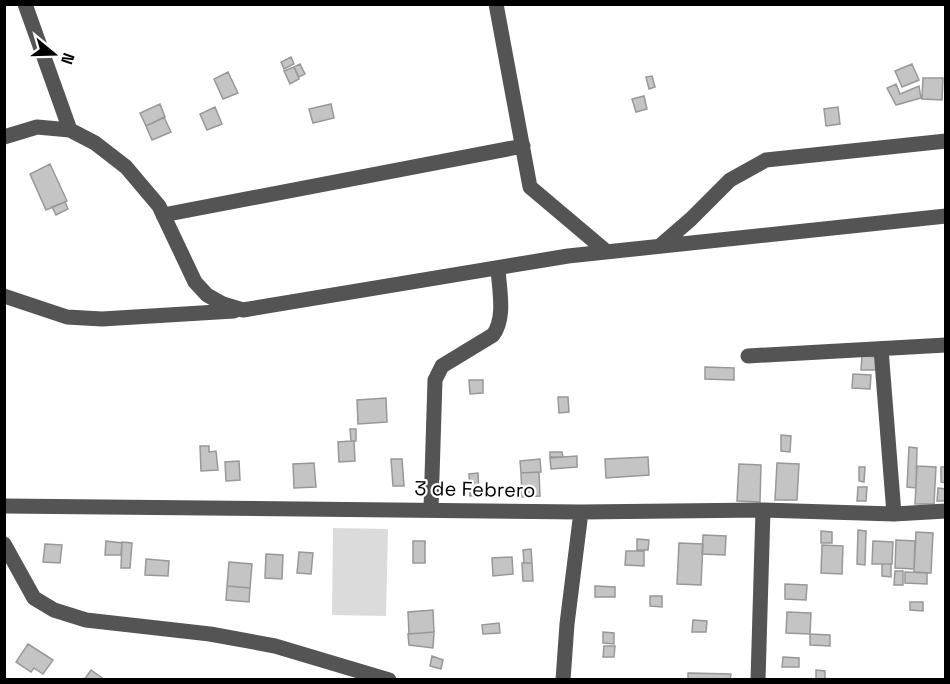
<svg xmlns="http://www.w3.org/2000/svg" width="950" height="684" font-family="'Space Grotesk',sans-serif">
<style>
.green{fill:#dbdbdb}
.building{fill:#c4c4c4;stroke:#989898;stroke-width:1.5}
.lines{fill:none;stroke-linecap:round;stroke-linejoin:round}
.minor{stroke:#545454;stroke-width:15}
.labels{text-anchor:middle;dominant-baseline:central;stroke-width:4.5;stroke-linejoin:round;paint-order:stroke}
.street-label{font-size:20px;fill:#000;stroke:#fff}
</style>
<rect width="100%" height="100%" fill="#fff"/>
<path class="green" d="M333,528l55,1 -2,87 -54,-1z"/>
<path class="building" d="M291,57l3,7 -10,5 -3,-7z
M300,64l5,10 -6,3 -5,-10z
M912,64l7,16 -17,7 -7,-16z
M294,67l5,12 -9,5 -6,-13z
M228,72l10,21 -15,6 -9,-20z
M652,76l3,11 -6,2 -3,-12z
M923,78h20l-1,22 -20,-1z
M896,84l4,10 19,-8 2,12 -25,7 -9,-17z
M644,96l3,13 -11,3 -4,-13z
M160,104l5,13 -19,9 -6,-13z
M331,104l3,14 -21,5 -4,-14z
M215,107l7,17 -15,6 -7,-16z
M838,107l2,17 -14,2 -2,-17z
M164,117l7,15 -19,8 -6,-14z
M50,164l17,37 -21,9 -16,-36z
M65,202l3,7 -12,6 -4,-8z
M862,356l18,1v13h-19z
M705,367l29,1v12l-29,-1z
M853,374l18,1 -1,14 -18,-1z
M469,380h14v13l-13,1z
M558,397h10l1,15 -10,1z
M386,398l1,24 -29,2 -1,-24z
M350,429h6v12h-5z
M781,435l10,1 -1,16 -9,-1z
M351,441h3l1,20 -16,1 -1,-20z
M200,446h9v6l7,-1 2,19 -17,1z
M909,447l8,1 -1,40 -9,-1z
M550,452h12l1,5h-13z
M577,456v11l-26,2 -1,-11z
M648,457l1,18 -43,3 -1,-19z
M391,459h11l2,27h-11z
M540,459l1,13 -20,1 -1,-12z
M239,461l1,19 -14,1 -1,-19z
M314,463l2,24 -22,1 -1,-24z
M777,463l22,1 -2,36h-22z
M739,464l22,1 -1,37 -23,-1z
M917,466l19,1 -2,37h-19z
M859,467h6l-1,15 -5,-1z
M941,467h5v16l-5,-1z
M539,472l1,24 -18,1 -1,-24z
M478,473l1,22 -9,1 -1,-22z
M858,487h9l-1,14h-9z
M938,488l8,1v12h-9z
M858,530l8,1 -1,34 -8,-1z
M821,531l11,1v11h-11z
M916,532l17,1 -2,40 -17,-1z
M703,535l23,1 -1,19 -23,-1z
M637,539l12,1 -1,10h-11z
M896,540l19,1 -1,28 -19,-1z
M106,541l16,2 -1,12h-16z
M413,541h12v22h-12z
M873,541l20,1 -1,22h-20z
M122,542l10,1 -2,25h-9z
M679,543l24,1 -2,41 -24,-1z
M45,544l17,1 -2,18 -17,-1z
M822,545l21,1 -1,28 -21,-1z
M531,549l1,14h-8l-1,-13z
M626,551h18v15l-19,-1z
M299,552l14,1 -2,21 -14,-1z
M266,554l17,1 -1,24 -17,-1z
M512,557l1,17 -20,2 -1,-18z
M146,559l23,2 -1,15 -23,-1z
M229,562l23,2 -2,24 -23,-2z
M522,563h10l1,18h-10z
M882,564h9v13l-9,-1z
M895,571h8v14h-9z
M905,572l22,1v11l-22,-1z
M785,584l22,1 -1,15 -21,-1z
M227,586l23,2 -1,14 -23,-2z
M595,586l20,1v10h-20z
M650,596h12v11l-12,-1z
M910,602h13v9l-13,-1z
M433,610l1,22 -25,2 -1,-22z
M787,612l24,1 -1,21 -24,-1z
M693,620l14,1 -1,11h-14z
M499,623l1,10 -17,1 -1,-9z
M434,632l-1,16 -24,-3 -1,-11z
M603,632l11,1v11l-11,-1z
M810,634l20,1v11l-20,-1z
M28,644l25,16 -10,14 -9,-6 -3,4 -15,-10z
M604,646h11l-1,11h-11z
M432,656l11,4 -2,9 -11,-3z
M783,657l16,1v9h-17z
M91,670l14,10h-21z
M816,670l9,1v9h-9z
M688,673l43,1 -1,6h-42z"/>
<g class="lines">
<path class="minor" d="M25,4l45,126 25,13 31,24 33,39 36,76 12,13 16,9 20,6 325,-54 378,-40
M496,4l34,183 77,65
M4,137l33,-10 33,3
M163,215l360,-69
M661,245l30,-26 39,-39 36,-20 180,-19
M4,296l63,21 35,2 132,-8
M881,349l13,165
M748,356l198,-11
M4,506l577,6 182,-2 131,4 52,-3
M431,509l4,-129 7,-14 51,-31c13,-17 6,-46 5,-67
M4,544l30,54 20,12 32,10 124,14 65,12 114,34
M563,680l4,-56 14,-112
M758,680l5,-170"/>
</g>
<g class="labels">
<g class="street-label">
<text transform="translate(475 489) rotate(1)">3 de Febrero</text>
</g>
</g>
<rect width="950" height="684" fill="none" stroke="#000000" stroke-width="12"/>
<g transform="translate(54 54) rotate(109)" stroke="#ffffff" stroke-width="4.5" paint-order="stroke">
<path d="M0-4.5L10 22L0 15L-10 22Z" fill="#000000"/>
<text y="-9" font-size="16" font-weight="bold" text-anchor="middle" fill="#000000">N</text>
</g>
</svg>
